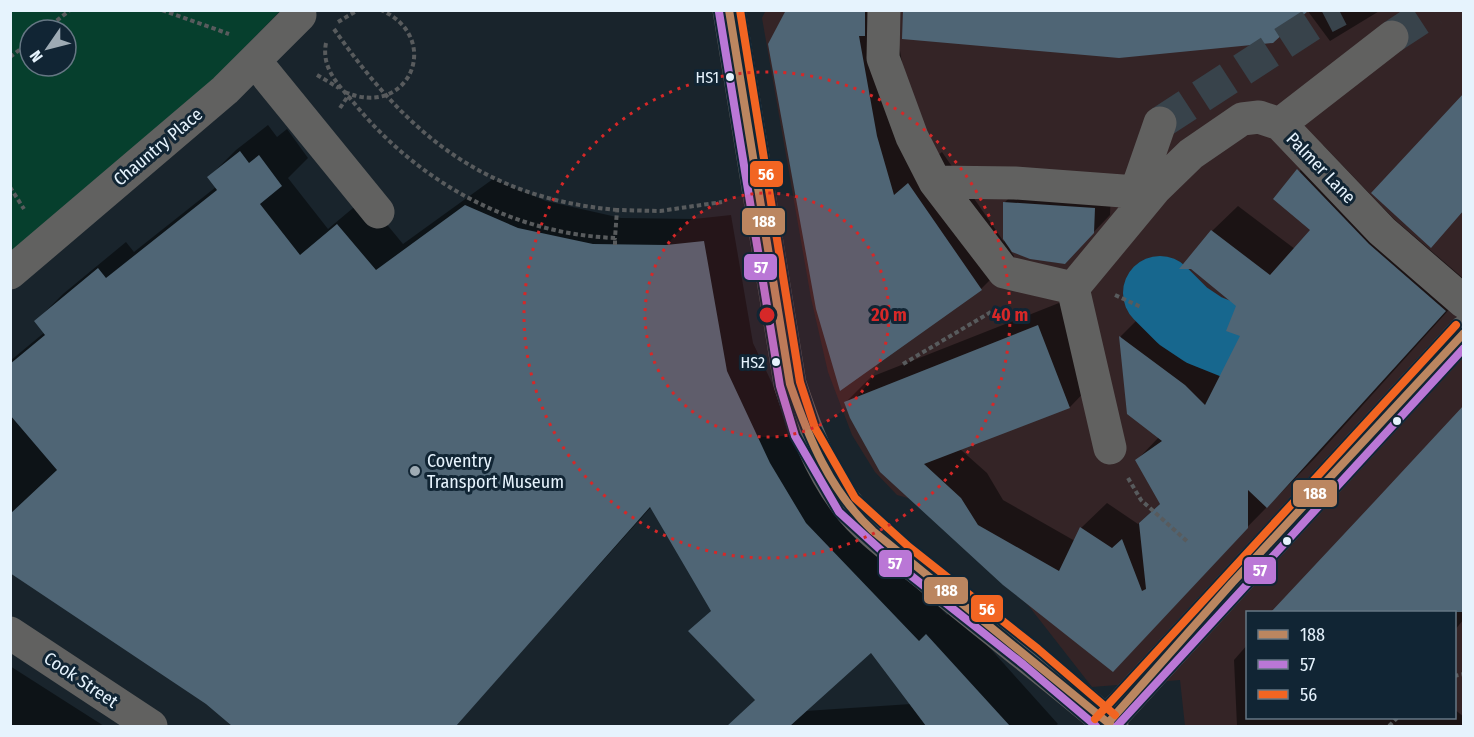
<svg xmlns="http://www.w3.org/2000/svg" width="1474" height="737" font-family="'Fira Sans Condensed',sans-serif">
<style>
.commercial{fill:#342426;fill-rule:evenodd}
.green{fill:#063f2d;fill-rule:evenodd}
.shadow{fill:#0007;fill-rule:evenodd}
.lines{fill:none;stroke-linecap:round;stroke-linejoin:round}
.river{stroke:#17678e;stroke-width:74}
.building{fill:#4f6575}
.minor-tunnel{stroke:#38434b;stroke-width:33;stroke-dasharray:33 16;stroke-linecap:butt}
.path{stroke:#585b5d;stroke-width:4;stroke-dasharray:4.5 3;stroke-linecap:butt}
.minor{stroke:#616160;stroke-width:33}
.bus-1-casing{stroke:#112534;stroke-width:12}
.bus-2-casing{stroke:#112534;stroke-width:12}
.bus-3-casing{stroke:#112534;stroke-width:12}
.bus-1{stroke:#bb8660;stroke-width:8}
.bus-2{stroke:#ba77d6;stroke-width:8}
.bus-3{stroke:#f26522;stroke-width:8}
.ring{fill:none;stroke:#d62828;stroke-width:3;stroke-dasharray:3 6}
.bus-dot{fill:#e6f3fd;stroke:#112534;stroke-width:2}
.poi-dot{fill:#9eabb4;stroke:#112534;stroke-width:2}
.labels{text-anchor:middle;dominant-baseline:central;stroke-width:6;stroke-linejoin:round;paint-order:stroke}
.bus-label{font-size:16px;fill:#e6f3fd;stroke:#112534;text-anchor:end}
.street-label{font-size:18px;fill:#e6f3fd;stroke:#112534}
.poi-label{font-size:18px;fill:#e6f3fd;stroke:#112534;text-anchor:start}
.centre{fill:#d62828;stroke:#112534;stroke-width:3}
.ring-label{font-size:18px;text-anchor:middle;font-weight:bold;fill:#d62828;stroke:#112534;stroke-width:6;stroke-linejoin:round;paint-order:stroke}
.line-badge{stroke:#112534;stroke-width:2}
.badge-label{font-size:16px;text-anchor:middle;font-weight:bold;fill:#fff}
</style>
<rect width="100%" height="100%" fill="#19242c"/>
<path class="commercial" d="M766,10l697,1v715h-278l-5,-46 -88,7 -64,-82 -117,-106 -14,-4 -22,-23 -23,-37 -24,-63 -17,-74 -49,-280zM1248,612h206v106h-206z"/>
<path class="green" d="M11,11h269l-72,74 -197,168zM30,30h36v36h-36z"/>
<path class="shadow" d="M788,10h105l16,93 18,61 15,-12 62,90 1,-40 17,-17 89,6 -1,24 -46,48 -12,-1 -42,-12 4,6 -33,33 -140,100z
M1307,10h74l-51,31z
M268,125l9,12 10,-8 21,29 -20,20 40,51 37,-31 38,46 90,-65 53,22 75,17 73,1 37,-4 22,128 44,93 36,60 114,119 7,-7 104,116 -3,2h-327l28,-27 -65,-68 21,-21 -60,-104 -197,220h-220l-29,-23 -196,-131v-211l35,-29 -9,-11 27,-27 63,-52 8,10 82,-65 -7,-10 27,-27zM872,651l39,53 -106,7z
M1323,145l71,74 70,60v14l-149,165 -99,101 -103,111 -267,-268 25,-25 193,-76 31,80 -25,26 -110,42 27,24 16,27 72,41 6,-13 26,-25 31,21 23,-21 -24,-43 22,-23 -30,-24 -8,-77 25,-25 78,62 18,-38 -4,-30 -26,-74 26,-25 57,43 17,-19 -37,-31z
M1464,409v210l-10,12v-19h-179z
M1248,644v74h206v-9l10,8v9h-227l-3,-66z
M10,666l94,60h-94z"/>
<g class="lines">
<path class="river" d="M1160,293l23,23 21,14 113,45"/>
</g>
<path class="building" d="M786,10h79v26h-6l18,100 17,59 14,-12 74,107 -142,101 -24,-82 -48,-265z
M903,10h406l-36,33 -154,15 -217,-19z
M1464,93v117l-33,38 -60,-55z
M240,151l9,12 10,-8 23,31 -22,18 40,51 37,-31 39,46 89,-65 53,23 75,16 73,1 38,-4 23,130 43,92 36,60 113,118 7,-7 84,92h-84l-55,-73 -81,73h-63l28,-26 -67,-69 23,-20 -61,-104 -194,219h-224l-26,-22 -196,-131v-59l47,-44 -47,-55v-51l35,-29 -11,-14 64,-53 8,10 111,-88 -10,-13z
M1297,169l72,75 77,67 -179,197 -19,-18v38l-135,144 -110,-87 -123,-113 -30,-54 -6,-16 194,-77 32,83 -146,56 37,34 17,27 81,46 21,-44 32,21 10,-9 20,52 4,-2 -7,-66 21,-19 -25,-44 27,-19 -35,-27 -8,-78 66,49 20,20 35,-69 -14,-5 10,-25 -45,-37h-12l32,-39 59,45 40,-45 -37,-31z
M1003,202l92,6 -1,25 -29,31 -35,-5 -18,-7 -9,-13z
M1464,405v207h-193l103,-110z"/>
<g class="lines">
<path class="minor-tunnel" d="M1392,37l41,-27
M1160,123l154,-100 25,-13"/>
<path class="path" d="M162,10l67,24
M338,22l20,-12
M334,29c74,106 150,169 283,181
M45,30l25,-20
M326,43c-5,26 13,42 28,60 64,79 158,131 261,135l2,-28 43,1 62,-9
M10,57l20,-15
M317,75l22,13
M345,92c64,28 99,-54 36,-82
M340,108l8,-12
M10,187l14,22
M615,245v-7
M1115,295l26,12
M903,364l93,-55
M1128,478l13,22 48,43
M1454,676l10,-2
M1389,726l8,-8"/>
<path class="minor" d="M729,10l61,374c14,42 29,83 56,119 20,27 52,49 78,70 62,52 127,101 188,153
M884,10l-1,48 29,79 23,45 69,90 69,16
M255,61l123,151
M1280,124l112,-87
M935,182l80,1 121,9 19,-3
M1136,192l24,-69
M10,273l215,-183 75,-75
M1073,288l82,-99 36,-35 51,-35 17,-2 21,7 102,107 82,71
M1073,288l37,160
M10,633l141,93
M1103,726l361,-394"/>
<defs>
<path id="bus-1" d="M729,10l61,374c19,55 40,107 83,147l239,195
M1108,723l124,-140 232,-250"/>
<path id="bus-2" d="M719,12l61,374 15,50 44,76 56,51 129,102 72,61
M1117,726l347,-378"/>
<path id="bus-3" d="M740,10l60,372 15,46 40,70 54,49 129,102 77,66
M1095,719l361,-394"/>
</defs>
<use href="#bus-1" class="bus-1-casing"/>
<use href="#bus-2" class="bus-2-casing"/>
<use href="#bus-3" class="bus-3-casing"/>
<use href="#bus-1" class="bus-1"/>
<use href="#bus-2" class="bus-2"/>
<use href="#bus-3" class="bus-3"/>
</g>
<circle cx="767" cy="315" r="122" fill="#d62828" fill-opacity=".12"/>
<g class="ring">
<circle cx="767" cy="315" r="122"/>
<circle cx="767" cy="315" r="243"/>
</g>
<g class="bus-dot">
<circle cx="730" cy="77" r="5"/>
<circle cx="776" cy="362" r="5"/>
<circle cx="1397" cy="421" r="5"/>
<circle cx="1287" cy="541" r="5"/>
</g>
<circle class="poi-dot" cx="415" cy="471" r="6"/>
<g class="labels">
<g class="bus-label">
<text x="719" y="77">HS1</text>
<text x="765" y="362">HS2</text>
</g>
<g class="street-label">
<text transform="translate(158 147) rotate(-40)">Chauntry Place</text>
<text transform="translate(1321 168) rotate(46)">Palmer Lane</text>
<text transform="translate(81 680) rotate(34)">Cook Street</text>
</g>
<g class="poi-label">
<text x="427" y="461">Coventry<tspan x="427" dy="21">Transport Museum</tspan></text>
</g>
</g>
<circle cx="767" cy="315" r="9" class="centre"/>
<g class="ring-label">
<text x="889" y="321">20 m</text>
<text x="1010" y="321">40 m</text>
</g>
<g class="line-badge">
<rect x="749" y="160" width="35" height="28" rx="6" fill="#f26522"/>
<rect x="741" y="207" width="45" height="29" rx="6" fill="#bb8660"/>
<rect x="743" y="253" width="35" height="28" rx="6" fill="#ba77d6"/>
<rect x="1292" y="479" width="46" height="29" rx="6" fill="#bb8660"/>
<rect x="878" y="549" width="35" height="29" rx="6" fill="#ba77d6"/>
<rect x="1243" y="556" width="34" height="29" rx="6" fill="#ba77d6"/>
<rect x="923" y="576" width="46" height="29" rx="6" fill="#bb8660"/>
<rect x="970" y="594" width="34" height="29" rx="6" fill="#f26522"/>
</g>
<g class="badge-label">
<text x="766" y="180">56</text>
<text x="764" y="227">188</text>
<text x="761" y="273">57</text>
<text x="1315" y="499">188</text>
<text x="895" y="569">57</text>
<text x="1260" y="576">57</text>
<text x="946" y="596">188</text>
<text x="987" y="615">56</text>
</g>
<rect width="1474" height="737" fill="none" stroke="#e6f3fd" stroke-width="24"/>
<rect x="1246" y="611" width="210" height="108" fill="#112534" stroke="#667784" stroke-width="1.5"/>
<rect x="1258" y="630" width="30" height="9" fill="#bb8660" stroke="#667784" stroke-width="1.5"/>
<text x="1300" y="641" font-size="18" fill="#e6f3fd">188</text>
<rect x="1258" y="660" width="30" height="9" fill="#ba77d6" stroke="#667784" stroke-width="1.5"/>
<text x="1300" y="671" font-size="18" fill="#e6f3fd">57</text>
<rect x="1258" y="690" width="30" height="9" fill="#f26522" stroke="#667784" stroke-width="1.5"/>
<text x="1300" y="701" font-size="18" fill="#e6f3fd">56</text>
<g transform="translate(48 48) rotate(235)"><circle r="28" fill="#112534" stroke="#667784" stroke-width="1.5"/>
<path d="M0-4.5L10 22L0 15L-10 22Z" fill="#9eabb4"/>
<text y="-9" font-size="16" font-weight="bold" text-anchor="middle" fill="#e6f3fd">N</text>
</g>
</svg>
